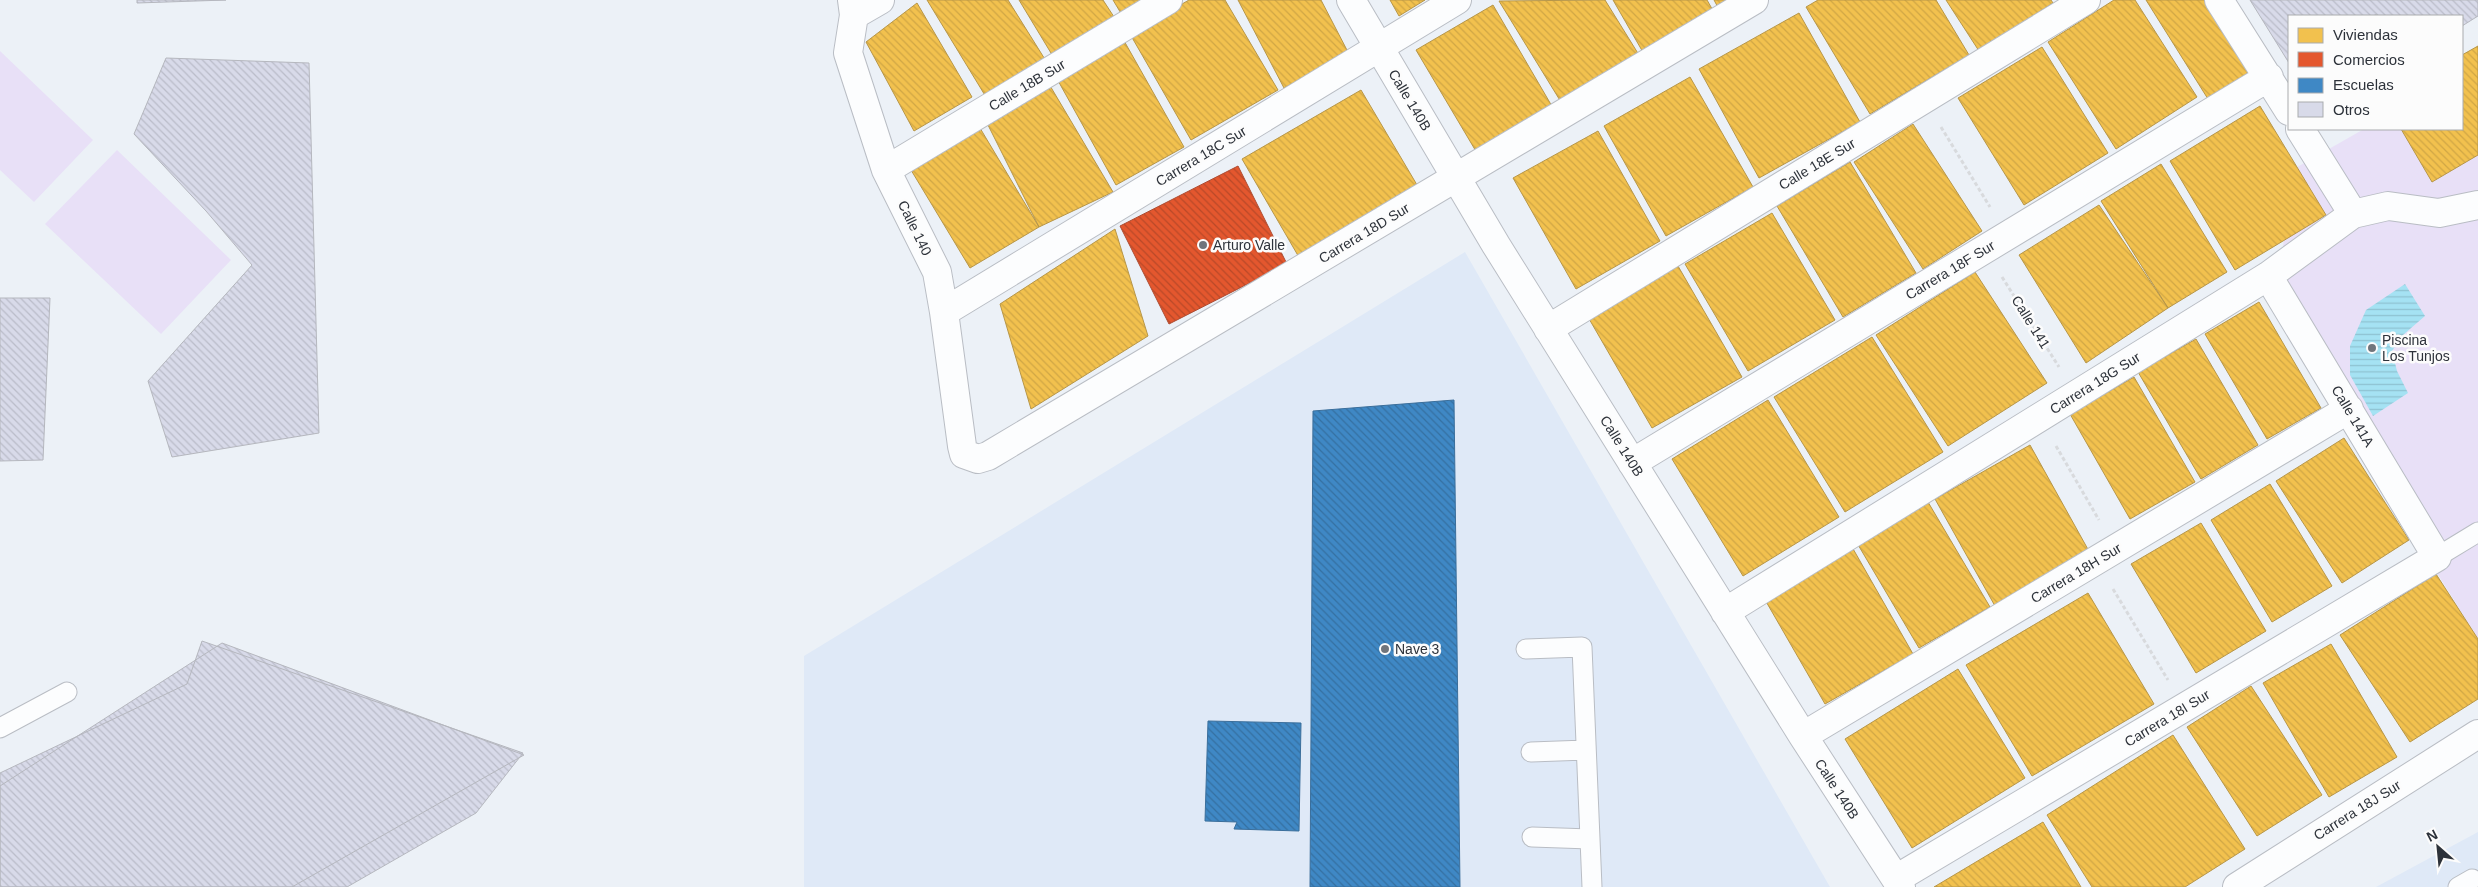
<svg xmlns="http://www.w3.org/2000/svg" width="2478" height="887" font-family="Helvetica,sans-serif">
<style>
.built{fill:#dfe9f7}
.green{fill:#e8e0f7}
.water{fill:url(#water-rules)}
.homes{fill:url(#homes-back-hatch);stroke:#b79648}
.shops{fill:url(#shops-back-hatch);stroke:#ad4c32}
.schools{fill:url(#schools-back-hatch);stroke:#3a6e9b}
.building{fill:url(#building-back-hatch);stroke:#b5b7be}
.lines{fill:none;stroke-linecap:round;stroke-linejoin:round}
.service-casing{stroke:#b9bdc4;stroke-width:21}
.minor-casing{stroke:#b9bdc4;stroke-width:30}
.path{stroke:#d8dadd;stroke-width:3;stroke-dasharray:4 2.5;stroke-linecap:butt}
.service{stroke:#fcfdfe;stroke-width:19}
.minor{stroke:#fcfdfe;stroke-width:28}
.poi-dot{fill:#70757c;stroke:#fcfcfc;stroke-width:2}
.labels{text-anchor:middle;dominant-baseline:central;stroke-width:5;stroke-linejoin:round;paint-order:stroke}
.street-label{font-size:14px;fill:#2d323a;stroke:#fcfcfc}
.poi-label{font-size:14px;fill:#2d323a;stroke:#fcfcfc;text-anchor:start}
</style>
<defs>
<pattern id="water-rules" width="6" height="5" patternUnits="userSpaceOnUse" patternTransform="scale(1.25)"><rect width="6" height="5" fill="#a5e2f3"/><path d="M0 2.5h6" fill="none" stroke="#8ec2d1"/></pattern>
<pattern id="homes-back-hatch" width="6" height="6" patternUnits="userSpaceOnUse" patternTransform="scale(1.25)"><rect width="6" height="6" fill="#f2c14e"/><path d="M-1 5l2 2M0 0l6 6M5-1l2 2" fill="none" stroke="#d0a645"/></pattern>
<pattern id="shops-back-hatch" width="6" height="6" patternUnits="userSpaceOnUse" patternTransform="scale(1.25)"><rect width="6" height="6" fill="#e4572e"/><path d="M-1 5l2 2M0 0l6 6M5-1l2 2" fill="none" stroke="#b94928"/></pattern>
<pattern id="schools-back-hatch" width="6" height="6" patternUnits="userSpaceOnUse" patternTransform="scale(1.25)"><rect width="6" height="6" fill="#3f88c5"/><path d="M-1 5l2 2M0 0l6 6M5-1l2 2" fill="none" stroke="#3570a1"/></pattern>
<pattern id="building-back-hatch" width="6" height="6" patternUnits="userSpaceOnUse" patternTransform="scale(1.25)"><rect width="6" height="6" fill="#d8dae9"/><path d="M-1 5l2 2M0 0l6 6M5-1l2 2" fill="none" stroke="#babcc9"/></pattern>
</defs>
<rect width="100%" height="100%" fill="#ecf1f7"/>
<path class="built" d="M1465,252l365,635h-1026v-231z
M2478,832v55h-102z"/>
<path class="green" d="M0,51l93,89 -59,62 -34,-32z
M2478,63v576l-126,-203 -76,-130 16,-136 72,-41h98v-56z
M117,150l114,110 -70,74 -116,-110z"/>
<path class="water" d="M2405,284l20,32 -22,19 -11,16 5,20 11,22 -35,23 -23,-41v-29l16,-36z"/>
<path class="homes" d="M927,0h81l38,61 -60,36z
M1019,0h84l13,20 -62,38z
M1113,0h45l-33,20z
M1189,0h36l53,90 -87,50 -61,-106z
M1238,0h83l28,54 -65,34z
M1390,0h35l-26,16z
M1605,0l34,55 -78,47 -62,-101z
M1613,0h94l8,14 -71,40z
M1714,0h29l-22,13z
M1818,0h118l33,55 -99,59 -64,-107z
M1946,0h105l2,3 -74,48z
M2114,0h21l62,97 -81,52 -68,-107z
M2146,0h66l44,68 -48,31z
M917,3l55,94 -58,34 -48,-89z
M1493,5l60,103 -76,45 -61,-103z
M1799,13l61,109 -101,56 -60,-109z
M1123,39l61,108 -68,38 -60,-108z
M2478,46v109l-46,27 -31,-53h61v-74z
M2042,47l66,106 -84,52 -66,-107z
M1690,77l63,110 -87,49 -62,-110z
M1049,84l64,108 -74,35 -53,-106z
M1361,90l59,100 -120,69 -58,-100z
M2260,106l66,109 -91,55 -65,-109z
M1913,124l69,107 -59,38 -69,-107z
M980,128l59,99 -69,41 -59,-98z
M1598,131l62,110 -84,48 -63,-111z
M1850,162l66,111 -73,44 -66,-111z
M2161,164l66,108 -59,36 -67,-107z
M2099,205l69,103 -82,55 -67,-108z
M1772,213l63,107 -87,51 -63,-107z
M1115,229l33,107 -117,73 -31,-105z
M1678,266l64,111 -90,51 -64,-111z
M1975,272l72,111 -99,63 -72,-111z
M2259,302l62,106 -54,31 -62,-105z
M1872,337l71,115 -98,60 -71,-115z
M2196,339l62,106 -57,34 -63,-107z
M2134,377l61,105 -65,37 -60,-105z
M1768,400l71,117 -96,59 -71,-117z
M2344,438l65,102 -67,43 -66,-102z
M2030,445l60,108 -95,53 -60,-107z
M2270,484l62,102 -60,36 -61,-102z
M1928,502l62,105 -71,41 -62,-105z
M2201,523l65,108 -70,42 -65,-109z
M1852,547l61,107 -88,50 -61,-106z
M2436,574l42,65v60l-68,43 -70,-107z
M2088,593l66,111 -122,72 -66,-111z
M2331,644l66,113 -68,40 -66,-114z
M1958,669l67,109 -113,70 -67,-109z
M2251,686l71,109 -65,41 -70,-109z
M2173,735l72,114 -60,38h-93l-45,-72z
M2043,822l38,65h-147z"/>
<path class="shops" d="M1238,166l49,98 -118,60 -49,-98z"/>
<path class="schools" d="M1454,400l6,487h-150l3,-476z
M1208,721l93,2 -2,108 -65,-2 3,-7 -32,-1z"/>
<path class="building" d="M137,0h89l-89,3z
M2250,0h228v16l-16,10v-10h-84l-1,-2 -4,2h-84v47z
M166,58l143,5 10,370 -147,24 -24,-76 104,-116 -46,-54 -72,-77z
M0,298h50l-7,162 -43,1z
M202,641l321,112 -47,60 -129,74h-347v-114l187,-89z
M222,643l302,112 -232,132h-292v-101z"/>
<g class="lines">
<defs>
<path id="service" d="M2437,557l41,-25
M1526,649l56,-2 10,240
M0,728l67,-36
M1531,752l55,-2
M1532,837l58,2
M2458,887l14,-8"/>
<path id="minor" d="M852,0l2,15 -6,38 38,117 51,102 7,40 18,134 2,8 14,5 10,-3 766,-456
M1351,0l145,245 307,491 98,151
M2219,0l70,111
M854,15l26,-15
M2300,129l53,85
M886,170l282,-170
M944,312l513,-312
M1548,329l538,-329
M1632,463l637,-386
M1725,612l543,-336 85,-62 35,-8 51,7 39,-8
M1803,736l546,-327
M1896,879l541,-322 -169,-281
M2237,887l241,-153"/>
</defs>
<use href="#service" class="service-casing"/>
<use href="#minor" class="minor-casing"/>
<path class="path" d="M1941,127l49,80
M2002,277l57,90
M2056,446l43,74
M2113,589l55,91"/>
<use href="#service" class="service"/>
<use href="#minor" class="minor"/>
</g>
<g class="poi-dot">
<circle cx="1203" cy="245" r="5"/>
<circle cx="2372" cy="348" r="5"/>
<circle cx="1385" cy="649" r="5"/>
</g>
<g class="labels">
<g class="street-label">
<text transform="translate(1027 85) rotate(-31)">Calle 18B Sur</text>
<text transform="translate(1410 100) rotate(59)">Calle 140B</text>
<text transform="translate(1201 156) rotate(-31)">Carrera 18C Sur</text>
<text transform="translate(1817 164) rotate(-31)">Calle 18E Sur</text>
<text transform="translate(915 228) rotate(64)">Calle 140</text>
<text transform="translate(1364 233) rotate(-31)">Carrera 18D Sur</text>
<text transform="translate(1950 270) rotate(-31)">Carrera 18F Sur</text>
<text transform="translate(2031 322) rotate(58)">Calle 141</text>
<text transform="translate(2095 383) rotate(-32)">Carrera 18G Sur</text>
<text transform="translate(2353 416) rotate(59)">Calle 141A</text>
<text transform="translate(1622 446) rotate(58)">Calle 140B</text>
<text transform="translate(2076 573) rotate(-31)">Carrera 18H Sur</text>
<text transform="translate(2167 718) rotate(-31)">Carrera 18I Sur</text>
<text transform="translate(1837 789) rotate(57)">Calle 140B</text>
<text transform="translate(2357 810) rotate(-32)">Carrera 18J Sur</text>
</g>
<g class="poi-label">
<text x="1213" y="245">Arturo Valle</text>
<text x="2382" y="340">Piscina<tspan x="2382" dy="16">Los Tunjos</tspan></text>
<text x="1395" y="649">Nave 3</text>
</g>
</g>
<rect x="2288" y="15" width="175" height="115" fill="#fcfcfc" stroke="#a9abae"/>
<rect x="2298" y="28" width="25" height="15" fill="#f2c14e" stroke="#a9abae"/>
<text x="2333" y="40" font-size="15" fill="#2d323a">Viviendas</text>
<rect x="2298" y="52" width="25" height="15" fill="#e4572e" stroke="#a9abae"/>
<text x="2333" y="65" font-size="15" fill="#2d323a">Comercios</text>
<rect x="2298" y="78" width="25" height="15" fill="#3f88c5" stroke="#a9abae"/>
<text x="2333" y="90" font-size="15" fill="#2d323a">Escuelas</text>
<rect x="2298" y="102" width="25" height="15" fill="#d8dae9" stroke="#a9abae"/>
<text x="2333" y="115" font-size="15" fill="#2d323a">Otros</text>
<g transform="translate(2438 847) rotate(333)" stroke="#fcfcfc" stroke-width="4" paint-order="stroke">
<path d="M0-4L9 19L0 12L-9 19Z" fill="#2d323a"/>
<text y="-8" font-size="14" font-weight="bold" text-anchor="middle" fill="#2d323a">N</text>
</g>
</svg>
